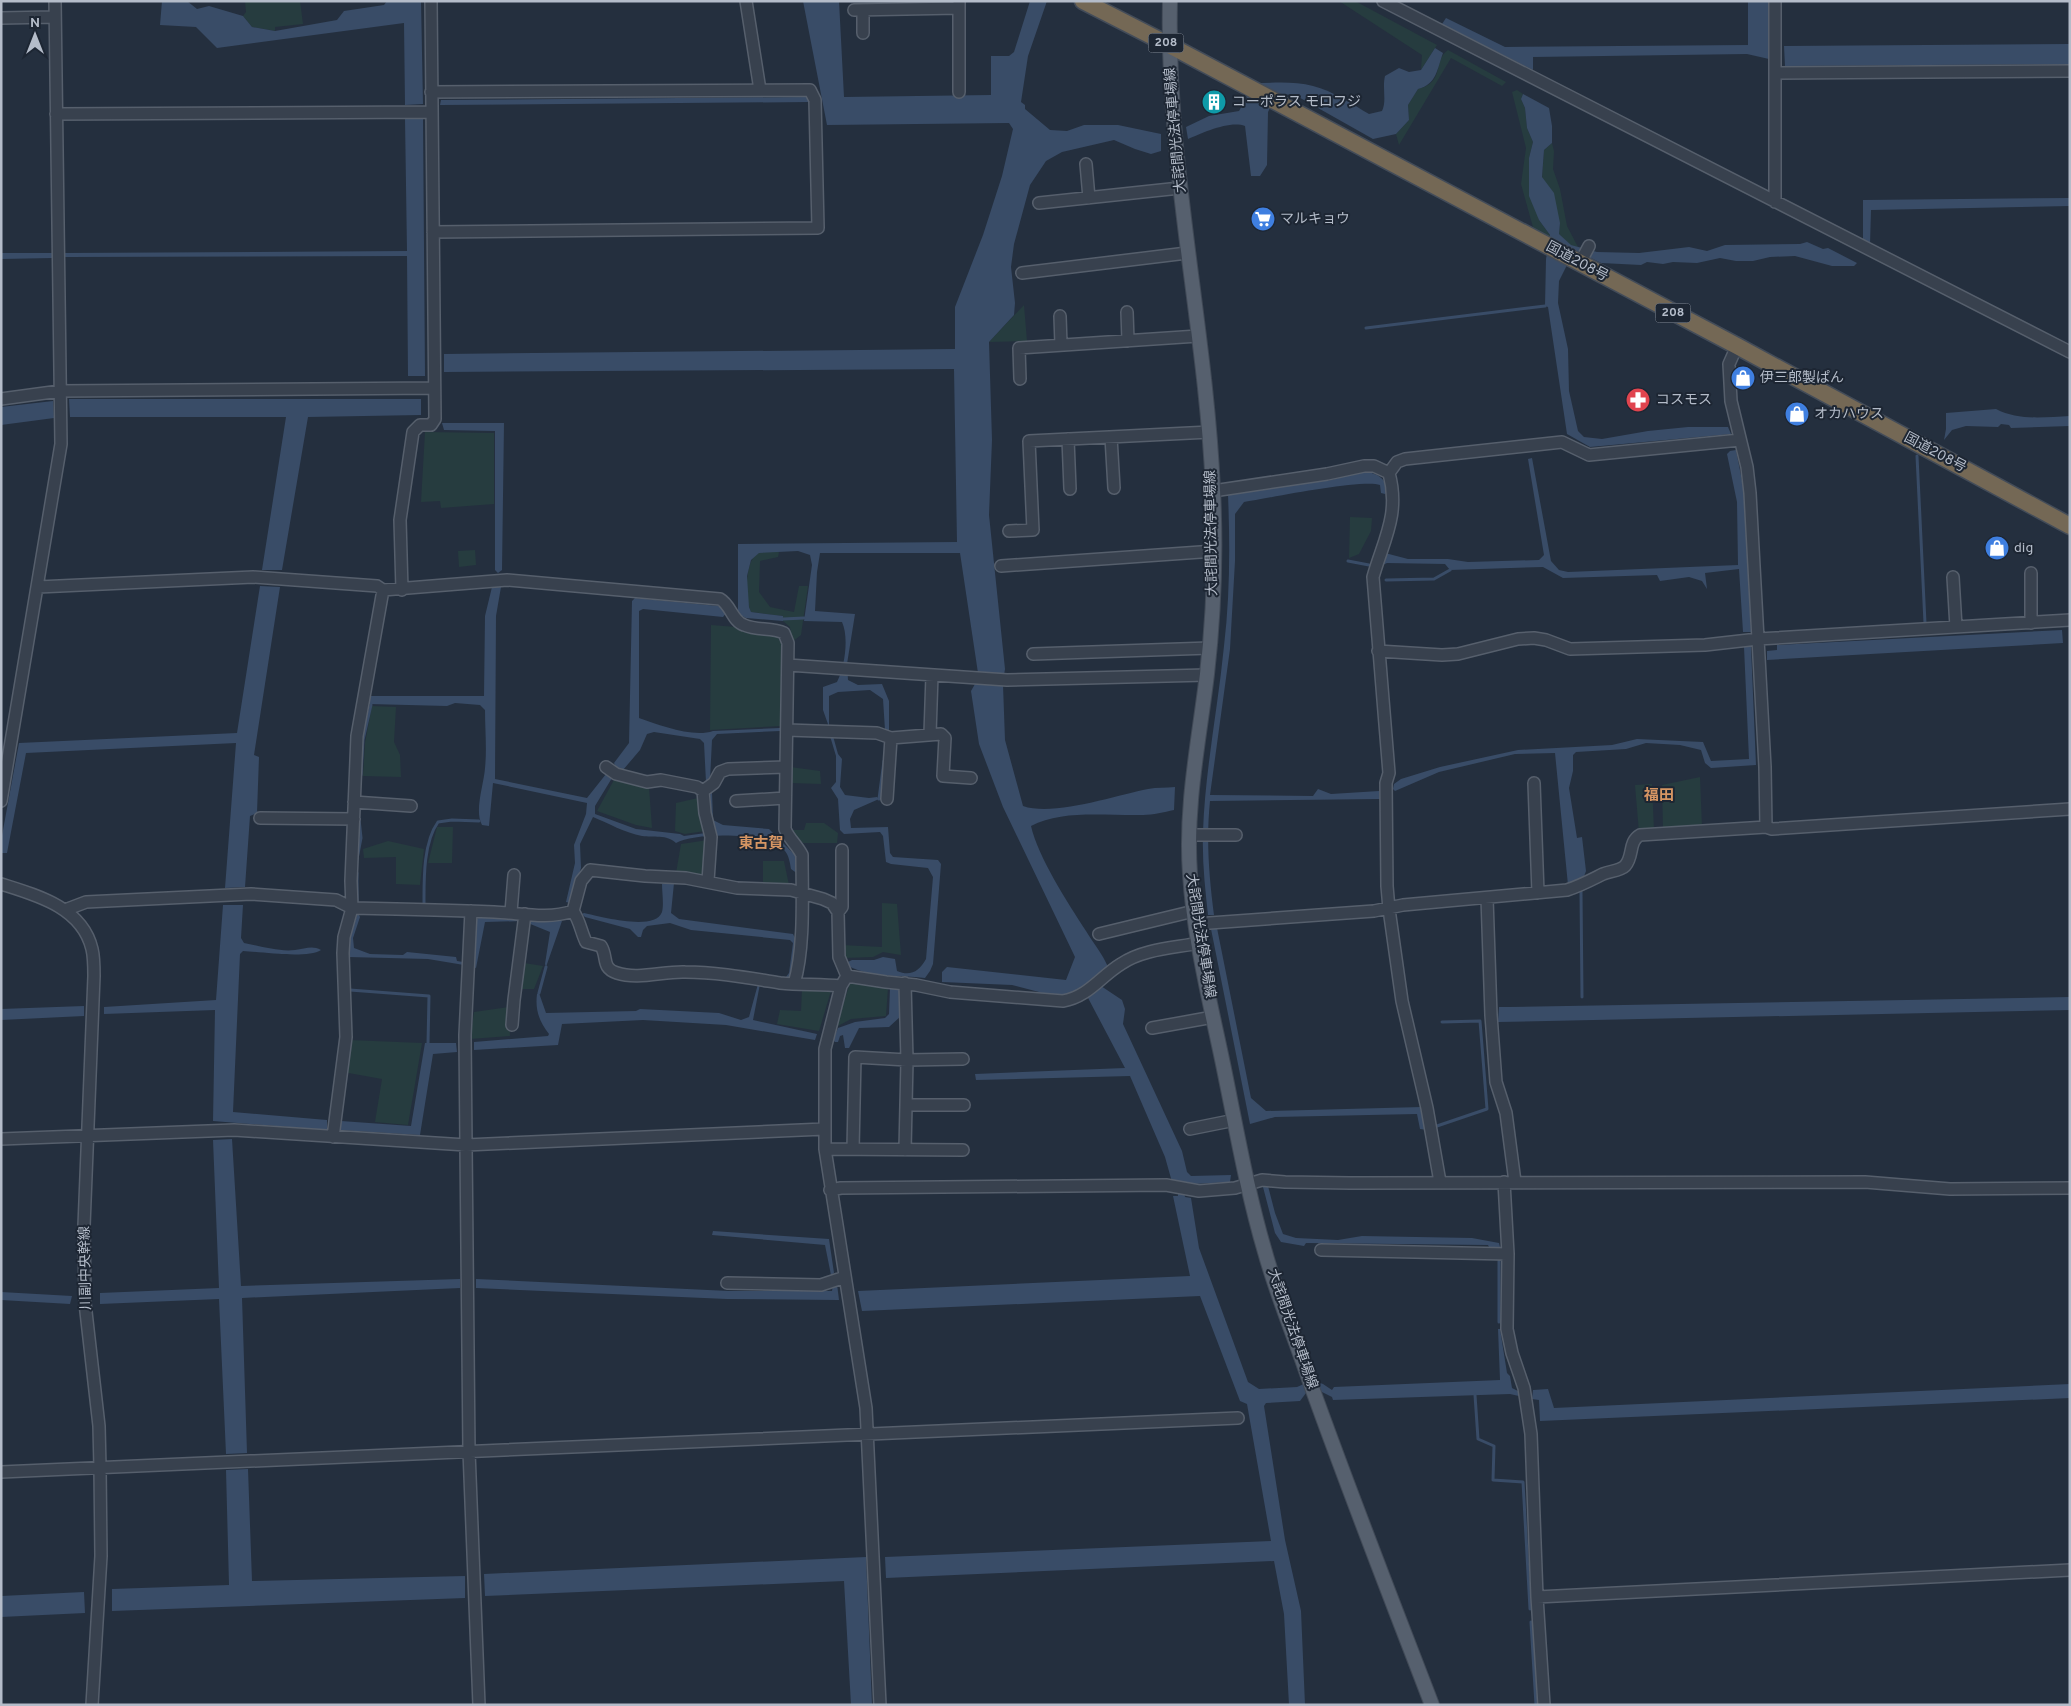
<svg xmlns="http://www.w3.org/2000/svg" width="2071" height="1706" font-family="Overpass,'Noto Sans JP',sans-serif">
<style>
.green{fill:#263c3f}
.water{fill:#394c67}
.lines{fill:none;stroke-linecap:round;stroke-linejoin:round}
.stream{stroke:#394c67;stroke-width:3}
.minor-casing{stroke:#565f6c;stroke-width:14}
.major-casing{stroke:#414a57;stroke-width:16}
.highway-casing{stroke:#434c59;stroke-width:19}
.minor{stroke:#38414e;stroke-width:11}
.major{stroke:#56606e;stroke-width:14}
.highway{stroke:#746855;stroke-width:16}
.labels{text-anchor:middle;dominant-baseline:central;stroke-width:4;stroke-linejoin:round;paint-order:stroke}
.shield{fill:#1d2633;stroke:#878f9c;stroke-width:1}
.shield-label{font-size:12px;font-weight:bold;fill:#b4bcc9}
.poi-label{font-size:14px;fill:#b4bcc9;stroke:#1d2633;text-anchor:start}
.street-label{font-size:14px;fill:#b4bcc9;stroke:#1d2633}
.neighbourhood-label{font-size:15px;font-weight:bold;fill:#d59563;stroke:#1d2633}
</style>
<rect width="100%" height="100%" fill="#242f3e"/>
<path class="green" d="M245,1h55l3,23 -28,3v4l-23,-4 -9,-11 3,-4z
M1339,1h16l82,44 -2,3 -14,22 1,-15z
M1448,50l58,32 -4,4 -51,-28 -52,87 -3,-11 13,-14 -1,-15 10,-16c28,-7 14,-28 30,-39z
M1517,90l6,4 -2,5 4,9 2,20 6,14 -4,16 10,62 11,15 1,4 -17,-8 -13,-47 5,-36 -14,-56z
M1552,143l2,8 -1,18 7,20 7,37 11,21 -8,-2 -11,-11 1,-11 -18,-46 2,-27z
M1024,305l3,36 -38,1z
M425,432l69,1v71l-53,4 -1,-7 -19,1z
M1350,517l22,1 -1,13 -12,23 -10,4z
M475,550l1,15 -17,2 -1,-16z
M779,552l-1,5 -18,4 -1,31 11,15 24,5 5,-26h9l-7,49 -9,7 -2,-15 -7,-6v-5l-32,-4c-6,-12 -7,-53 8,-59 6,-2 15,-1 20,-1z
M711,625l25,2 40,8 9,13 -3,78 -72,4z
M372,706l24,1 -2,35 6,13 1,22 -38,-1 2,-33z
M790,767l30,4 1,13 -30,-1z
M1700,777l2,50 -39,3 -1,-45z
M615,778l34,9 3,41 -16,-3 -39,-14z
M1652,784l2,47 -15,1 -4,-47z
M698,798l7,33 -20,3 -10,-3 1,-28z
M806,823h18l14,10 -1,10h-34l-13,-13h14z
M437,827h16l-1,36h-24z
M708,840l-4,36 -28,-3 5,-29z
M388,841l36,8 -4,36 -24,-1v-27l-32,1 -1,-9z
M763,861h21l5,24h-26z
M882,903l15,1 4,51 -18,-3 -10,5 -29,1 -3,-13 41,2z
M524,963l19,3 -9,23h-16z
M850,983l38,5 -2,28 -35,3 -15,8z
M802,989l29,2 -12,40 -42,-7 3,-14 21,1z
M509,1007l1,29 -40,3 4,-27z
M350,1040l72,3 -14,82 -33,-3 7,-43 -39,-7z"/>
<path class="water" d="M162,1h25l10,8 12,-3 34,10 9,11 23,4 62,-11 7,-9 40,-6 3,-4h34l2,103 -18,1 -1,-82 -187,25 -21,-21 -36,-2z
M803,1h36l5,96 147,-2v-39h18l5,-4 16,-51h17l-19,55 -7,46 4,3v4l25,21 17,1 17,-6h34l43,9v17l-10,3 -16,-5 -21,-9 -52,12 -16,9 -16,24 -16,59 -3,23 4,36 -1,12 -25,27 3,98 -3,75 16,154 -1,6 -8,10h7l2,55 18,66c31,11 93,-11 125,-17 9,-2 18,-1 27,-2l-1,23c-10,2 -21,5 -31,5 -35,1 -81,-6 -112,11 7,31 37,77 55,105 8,13 16,22 22,36l-7,19 21,14 3,9 -2,15 59,127 5,21 4,4 40,-1 -1,7 -37,2 -21,-2 -7,-25 -35,-81 -154,4 -1,-6 150,-6 -38,-72 -8,-5 -12,5 -26,-1 -2,-3 -27,-7 -70,-3v-10l5,-5 119,13 9,-23 -72,-150 -24,-63 -8,-53 4,-7h7l1,-10 -5,-1 -18,-120h-140l-3,19 -2,39 40,3 -8,50 1,16 10,5 24,-1 7,17v30l-4,-1 -2,-31 -13,-9 -32,2 -9,4v31l-6,-17v-23l14,-5c8,-15 12,-45 5,-60l-38,-1 8,-56 -2,-10 -12,-4 -39,2 -8,7 -4,16 2,31 2,5 32,4v5l-37,-3 -8,-4v-70l219,-2 -3,-173 -510,3v-18l511,-5v-42l28,-72 19,-59 11,-47 -4,-6 -182,2z
M1748,1h20l1,58 -22,-5 -214,3v13l-91,-46 4,-6 59,29 243,-2z
M2070,44v20l-285,2 -1,-20z
M1435,48l8,5c-6,16 -6,31 -25,36l-10,16 1,15 -13,14 -23,5 -78,-44 -18,-1 -9,18 -1,53 -7,11h-9l-6,-50c-15,-6 -43,7 -57,13l-2,-12 23,-11 30,-5 16,-28c19,0 40,-2 58,3 20,5 39,18 56,28l13,-3c5,-10 0,-23 3,-35l14,-8 10,4 12,-2z
M1523,94l26,14 3,18v17l-8,7 -2,27 12,16 6,30 -1,11 12,11 26,7 42,1 50,-6 18,4 18,-6 75,-1 7,-2 16,7 5,-1 29,15 -3,3h-22l-37,-10 -25,1 -17,4h-17l-16,-3 -23,5 -24,-1 -10,2 -16,-2 -6,3 -40,-2 -24,-12 -4,2 -14,28 -1,22 10,46 1,42 9,40 6,6 18,2 46,-8 40,-4h40l3,7 -141,13 -23,-13 -19,-127 -3,-1 1,-47 4,-24 -11,-15 -10,-24v-38l4,-16 -6,-14 -2,-20 -4,-9z
M808,97l1,5 -369,3 1,-5z
M405,119h18l2,257h-17l-1,-120 -343,1v-4l343,-2z
M2070,198v8l-199,4 -1,35 -7,-4v-41z
M1,253h51l1,5 -52,1z
M69,399h352v16l-113,2 -26,153h-20l24,-153h-216z
M53,401l1,17 -53,7v-18z
M1996,409c23,12 49,8 74,7v10l-59,2 -2,-3 -8,-1 -3,3 -32,-1 -14,4 -8,10 2,-11v-16z
M442,423h62l-2,147 -4,3 -3,-3v-139l-51,-1z
M1736,450l8,41 7,141h-8l-4,-63 -34,4 2,16 -5,-8 -13,-4 -29,4 -3,-6 -94,3 -20,-11 -93,3 -5,-6 -58,-1 -7,3 5,-13 23,6h40l20,3 71,-2 5,-5 -16,-96 4,-1 19,103 8,9 9,2 170,-7 -1,-63 -10,-48 3,-3z
M1359,472c16,0 23,3 30,17l-4,5 -4,-1 -1,-8c-18,-6 -111,13 -136,17l-9,12v47l-5,88 -20,146 103,1 5,-7 13,5 48,-3 1,8 -170,2c-4,39 -1,75 4,114h-6c-3,-27 -6,-55 -5,-83 2,-62 15,-124 21,-186 6,-50 6,-101 4,-152l103,-14z
M260,586l20,1 -26,168 5,2 -2,56 -7,3 -5,71 -20,1 11,-145 -210,10 -19,100h-6v-12l18,-98 218,-10z
M497,586l4,1 -5,29 -1,163 92,19 19,-24 6,4 -17,28v8l41,15 44,5 4,2 29,-4 -4,-15v-23l3,-2 1,28 10,5 46,4 27,27 2,18 -7,-5c-1,-6 -2,-13 -6,-18 -15,-19 -89,-19 -109,-8 -9,-9 -23,-5 -34,-7 -17,-3 -34,-13 -49,-19l-13,27 1,24 -11,35 -4,-1 9,-39 -1,-18 12,-31 1,-11 -94,-20 -4,43 -7,-1c-8,-14 2,-41 3,-57 2,-19 0,-39 0,-58l-5,-5 -25,-2 -8,3 -78,-2 1,-8h114l1,-80 7,-29z
M635,598l83,8 9,6 -4,5 -80,-8 -4,2v107c20,7 54,20 74,13l67,-3v3l-63,3 -5,6 -2,40 -4,2 -2,-39 -4,-4 -46,-7 -7,2 -7,16 -17,20 -7,-3 -2,-4 15,-20 3,-142z
M2062,630l1,13 -296,17v-9l10,-1v-5z
M1744,647h7l5,118 -45,3 -6,-5 -4,-13 -21,-5 -34,-2 -20,6 -50,3 -3,3v16l-4,17 8,50 5,-1 4,34 -3,8 -15,6 -13,-132 -40,1 -76,18 -44,19 -2,-2 1,-5 7,-5 39,-12 78,-17 94,-5 25,-6 66,3 8,19 38,-2z
M830,736h3l5,18 4,5 -2,28 5,8 24,3 8,-1 2,2 -25,11 -4,9 1,9 37,-1 2,26 3,4 45,3 3,4 -8,100 -3,7 -5,7c-26,-3 -53,0 -77,-12v-4l4,-2h22l9,-3 12,2 2,12c14,6 22,0 29,-12l7,-82 -5,-9 -37,-4 -5,-2 -3,-26 -3,-4 -36,2 -4,-4 -2,-31 -7,-11 5,-6v-26z
M674,883l-3,30 8,6 114,15 2,4 -3,38 -5,4 -19,-3 1,-2 17,2 3,-4 4,-30 -3,-3 -99,-10 -21,-7 -23,3 -4,4 -2,7h-3l-8,-8 -45,-12 -3,-3 2,-1c15,3 71,19 78,-1 2,-8 0,-20 0,-28z
M223,905h20l-2,33 3,5c16,3 35,9 51,7 10,-1 17,-5 26,0 -14,9 -59,2 -78,1l-3,3 -7,158 94,8v10l-114,-9 2,-111 -111,4v-7l112,-7z
M357,915h2l1,2 -7,21 1,10 16,6 33,1 4,-3 49,5 1,4 6,1 1,3 -36,-6 -80,-2 1,-17z
M481,916l81,5 -16,46 -1,-3 5,-32 -27,-11 -38,1 -9,46 -3,-1 3,-47z
M1217,928l34,170 15,13 156,-4 6,23 -8,-1 -3,-15 -142,3 -25,7 -39,-195z
M758,984h2l-7,36 64,14 -2,6 -89,-15 -83,-5 -81,4 -4,21 -84,5v-8l74,-6 1,-2c-10,-13 -14,-24 -12,-40l2,-1 7,20 90,-2 4,-2 79,4 22,7 8,-3z
M890,988h10l1,28 -12,11 -30,1 -10,20h-4l-2,-13 -3,1 -2,6h-3l-2,-2 5,-12 17,-6 30,-4 4,-4z
M2070,997v13l-572,12 1,-15h10z
M84,1006v10l-83,4v-11z
M425,1043h31l1,9 -24,2 -13,81 -81,-5 2,-9 70,5z
M232,1139l9,147 219,-7v9l-218,10 5,155 -21,1 -7,-155 -119,5v-11l119,-5 -6,-148z
M1268,1186l7,27 8,21 13,4 42,2 24,-4 110,2 27,5 1,4h-11l-1,-2 -182,-2 -2,3 -23,-4 -6,-9 -12,-46z
M1178,1191l6,1 1,5 6,1 8,50 49,134 11,7 38,-2 7,-3 2,9 -6,8 -34,2 -2,3 21,134 16,71 4,94h-16l-5,-91 -10,-53 -388,17 -1,-21 386,-16 -24,-137 -7,-3 -40,-105 -338,15 -4,-20 332,-15 -17,-80h5z
M713,1231l116,8 5,34 -3,2 -6,-30 -113,-10z
M476,1279l253,12h103l1,-6 4,-1 2,16 -112,-1 -251,-11z
M1,1292l71,4 -2,8 -69,-4z
M1498,1329h2l7,44 3,3 2,12 6,3 1,5 -9,-2 -177,6 -1,-3 -12,-6 -3,-9 6,2 9,6 2,-3 166,-7z
M2070,1384v14l-530,23 -1,-21 -7,-1 1,-9 15,-1 6,19z
M248,1469l4,112 213,-5v22l-353,13v-22l117,-4 -3,-115z
M866,1557l6,148h-21l-7,-124 -359,15 -1,-22z
M84,1592l1,21 -84,4v-21z"/>
<g class="lines">
<path class="stream" d="M1366,328l179,-22
M1917,456l8,167
M1348,561l21,4
M1386,580l48,-1 16,-9
M783,619l21,-1
M361,775l2,-35 8,-35
M879,799l5,-38
M357,859l4,-21 -2,-19
M357,873v27
M1581,892l1,105
M424,905c0,-25 -1,-62 14,-83l14,-2 27,1
M350,990l79,6 -1,48
M539,993l7,-26
M1434,1127l53,-18 -7,-88 -38,1
M1499,1322v-61
M1475,1395l3,44 16,7 -1,34 30,2 7,127
M1531,1622l5,83"/>
<defs>
<path id="minor" d="M746,1l14,89
M1383,1l687,351
M1775,1v201
M854,10l104,-2
M863,10v23
M1,18l53,-1
M1776,73l294,-2
M431,92l379,-2 5,10 3,128 -385,4
M959,92v-91
M56,114l375,-2
M1086,164l3,34
M1039,203l141,-15
M1580,263l9,-17
M1022,273l165,-20
M1127,312l1,29
M1060,316l1,29
M1737,346l-8,18 2,37 16,66 3,26 15,274 1,60
M1020,379l-1,-31 179,-12
M1,399l59,-8 374,-3
M1111,437l3,51
M1068,439l2,50
M1389,473l8,-11 8,-3 157,-17 27,13 151,-15
M1213,491l114,-17 37,-8h10l15,7c11,41 -5,66 -16,104l16,196 -3,10 1,103 2,23 13,92 25,107 13,74
M1009,531l24,-1 -4,-89 181,-9
M1001,566l214,-15
M2031,573v50
M1953,577l3,50
M38,587l215,-10 124,9 6,4 124,-10 213,19c11,6 12,22 24,26 13,6 28,2 40,8l4,10 -3,186c4,10 12,16 17,26 0,38 3,93 -8,129
M402,590l-2,-70 13,-88 7,-7h11l4,-6 -4,-418
M1378,651l64,4 16,-1 60,-15 16,-1 12,2 24,9 135,-4 53,-6 312,-19
M1033,654l177,-6
M788,665l219,15 200,-5
M787,730l90,3 14,5 50,-4 4,4 -2,38 28,2
M930,734l2,-59
M606,767l10,7 31,8 14,-2 36,7 6,4 11,-8 6,-11 8,-3 58,-2
M1534,783l4,110
M703,791l2,22 6,24 -3,44
M887,799l4,-61
M1,801l60,-357 -6,-443
M736,801l49,-3
M354,802l57,4
M260,818l94,1
M1189,835h47
M1,884c35,11 81,23 91,65 2,8 2,19 2,27l-10,250 1,77 14,123 1,42 1,88 -9,149
M1487,898l4,117 5,67 10,31 9,69
M65,910l21,-8 165,-8 85,6 16,8c47,1 94,2 142,4 27,1 53,8 79,-1
M471,911l-6,124 1,110 3,306 10,254
M511,912l3,-37
M838,912l4,-5v-57
M1196,924l178,-13 29,-6 164,-15c13,-4 24,-10 36,-16 7,-3 17,-3 22,-8 9,-10 3,-24 15,-31l126,-8 6,2 298,-20
M1099,934l95,-23
M847,976l39,6 30,3 34,7 113,9c25,-4 38,-25 58,-37 22,-15 53,-16 78,-21
M841,986c-20,-2 -41,-1 -61,-3 -31,-5 -63,-11 -95,-11 -21,-1 -47,8 -68,1 -16,-5 -9,-16 -16,-27l-15,-4c-5,-10 -6,-21 -13,-31l8,-30 9,-11 55,6 41,2 51,10 54,2 32,9 9,4 6,9 1,45 8,19 -6,10 -16,63v100l41,259 14,297
M512,1025l2,-25 11,-86
M1152,1028l61,-11
M906,1105h58
M1190,1129l45,-9
M333,1137l13,-100 -3,-84 1,-16 8,-29 -1,-27 6,-145 26,-146
M1,1139l233,-9 232,15 358,-16
M825,1149l138,1
M853,1149l2,-92 52,3 56,-1
M905,1150l2,-90 -2,-77
M1504,1182l4,72 -1,75 5,24 12,35 7,46 6,163 7,108
M830,1190l11,-2 325,-3 33,6 36,-3 27,-8 23,2 65,1 515,-1 85,7 120,-1
M1321,1250l187,4
M727,1283l94,2 24,-8
M1,1472l1237,-54
M1537,1597l533,-27"/>
<path id="major" d="M1170,1c-4,164 36,326 43,489 3,61 1,123 -6,184 -8,67 -22,132 -17,200 4,64 20,128 33,190 13,63 24,127 42,188 11,40 27,78 40,116 40,113 84,225 127,337"/>
<path id="highway" d="M1083,1l86,44 568,301 333,180"/>
</defs>
<use href="#minor" class="minor-casing"/>
<use href="#major" class="major-casing"/>
<use href="#highway" class="highway-casing"/>
<use href="#minor" class="minor"/>
<use href="#major" class="major"/>
<use href="#highway" class="highway"/>
</g>
<defs>
<symbol id="building-disc" viewBox="-11 -11 22 22"><circle r="9.5" fill="#0f9aa8" stroke="#1d2633"/><path d="M-4-6H4V6H1V3H-1V6H-4ZM-2.5-4.3h1.7v1.8h-1.7ZM.8-4.3h1.7v1.8H.8ZM-2.5-1h1.7V.8h-1.7ZM.8-1h1.7V.8H.8Z" fill="#fff"/></symbol>
<symbol id="supermarket-disc" viewBox="-11 -11 22 22"><circle r="9.5" fill="#3f7fe0" stroke="#1d2633"/><path d="M-6-5.5h2.5l.6 2H6L4.5 2H-2.5L-4.4-4H-6ZM-1.5 3.2a1.3 1.3 0 1 0 .1 0ZM3 3.2a1.3 1.3 0 1 0 .1 0Z" fill="#fff"/></symbol>
<symbol id="shop-disc" viewBox="-11 -11 22 22"><circle r="9.5" fill="#3f7fe0" stroke="#1d2633"/><path d="M-5-2.5h2.3a2.7 3.5 0 0 1 5.4 0H5L5.5 6h-11ZM-1.5-2.5h3a1.5 2.3 0 0 0-3 0Z" fill="#fff"/></symbol>
<symbol id="pharmacy-disc" viewBox="-11 -11 22 22"><circle r="9.5" fill="#e0444e" stroke="#1d2633"/><path d="M-2-6h4v4h4v4h-4v4h-4v-4h-4v-4h4Z" fill="#fff"/></symbol>
</defs>
<g fill-rule="evenodd">
<use href="#building-disc" x="1200" y="88" width="28" height="28"/>
<use href="#supermarket-disc" x="1249" y="205" width="28" height="28"/>
<use href="#shop-disc" x="1729" y="364" width="28" height="28"/>
<use href="#pharmacy-disc" x="1624" y="386" width="28" height="28"/>
<use href="#shop-disc" x="1783" y="400" width="28" height="28"/>
<use href="#shop-disc" x="1983" y="534" width="28" height="28"/>
</g>
<g class="labels">
<g class="shield">
<rect x="1148.5" y="33.5" width="35" height="19" rx="4"/>
<rect x="1655.5" y="303.5" width="35" height="19" rx="4"/>
</g>
<g class="shield-label">
<text x="1166" y="43">208</text>
<text x="1673" y="313">208</text>
</g>
<g class="poi-label">
<text x="1232" y="102">コーポラス モロフジ</text>
<text x="1280" y="219">マルキョウ</text>
<text x="1760" y="378">伊三郎製ぱん</text>
<text x="1656" y="400">コスモス</text>
<text x="1814" y="414">オカハウス</text>
<text x="2014" y="548">dig</text>
</g>
<g class="street-label">
<text transform="translate(1176 130) rotate(-95)">大詫間光法停車場線</text>
<text transform="translate(1577 262) rotate(28)">国道208号</text>
<text transform="translate(1935 453) rotate(28)">国道208号</text>
<text transform="translate(1212 533) rotate(-91)">大詫間光法停車場線</text>
<text transform="translate(1200 936) rotate(81)">大詫間光法停車場線</text>
<text transform="translate(86 1268) rotate(-91)">川副中央幹線</text>
<text transform="translate(1292 1329) rotate(71)">大詫間光法停車場線</text>
</g>
<g class="neighbourhood-label">
<text x="1659" y="796">福田</text>
<text x="761" y="844">東古賀</text>
</g>
</g>
<rect width="2071" height="1706" fill="none" stroke="#b4bcc9" stroke-width="5"/>
<g transform="translate(35 35)" stroke="#1d2633" stroke-width="4" paint-order="stroke">
<path d="M0-4L9 19L0 12L-9 19Z" fill="#b4bcc9"/>
<text y="-8" font-size="14" font-weight="bold" text-anchor="middle" fill="#b4bcc9">N</text>
</g>
</svg>
